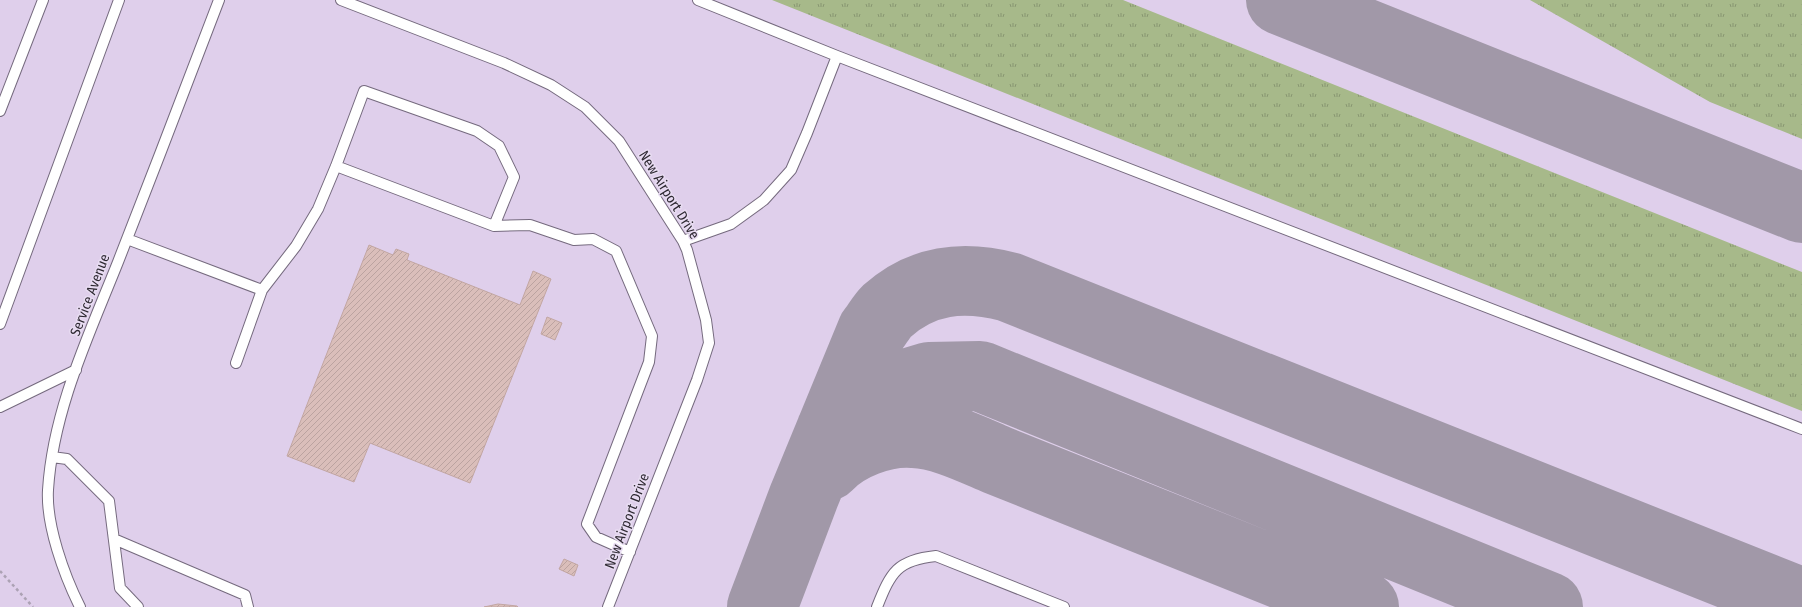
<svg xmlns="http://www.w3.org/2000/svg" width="1802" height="607" font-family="'Fira Sans Condensed',sans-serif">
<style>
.built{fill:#dfcfeb}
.grass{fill:url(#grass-tufts)}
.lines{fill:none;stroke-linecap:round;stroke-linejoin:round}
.taxiway{stroke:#a198a8;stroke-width:70}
.building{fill:url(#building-hatch);stroke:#c2a6a2}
.service-casing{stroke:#756a7e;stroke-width:12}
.path{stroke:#aca2b4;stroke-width:2.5;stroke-dasharray:3 3;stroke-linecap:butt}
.service{stroke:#fff;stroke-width:10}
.labels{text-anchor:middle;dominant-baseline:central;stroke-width:3;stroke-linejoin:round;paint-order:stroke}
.street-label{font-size:14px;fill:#2e2932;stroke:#e8dcf2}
</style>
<defs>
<pattern id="grass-tufts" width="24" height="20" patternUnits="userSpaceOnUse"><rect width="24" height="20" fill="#a7b98a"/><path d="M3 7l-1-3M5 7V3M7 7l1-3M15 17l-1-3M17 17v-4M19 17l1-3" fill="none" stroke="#889671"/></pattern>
<pattern id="building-hatch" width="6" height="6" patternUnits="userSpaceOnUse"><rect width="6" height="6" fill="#dabeba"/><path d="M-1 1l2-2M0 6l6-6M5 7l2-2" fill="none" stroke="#bba3a0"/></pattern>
</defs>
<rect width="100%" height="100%" fill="#e8dcf2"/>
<path class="built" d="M0,0h1802v607h-1802z"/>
<path class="grass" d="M772,0h351l679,272v139z
M1530,0h272v139l-92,-37z"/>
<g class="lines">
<path class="taxiway" d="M1281,0l521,208
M831,430l68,-44 30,-9 51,-1 568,231
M827,466c20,-21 56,-35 86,-33 28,1 58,16 84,27l367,147
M762,607l42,-111 68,-165c5,-6 9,-14 15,-20 36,-32 76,-36 122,-24l793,316"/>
</g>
<path class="building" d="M369,245l24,10 3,-6 13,5 -2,6 113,45 13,-34 18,8 -81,204 -100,-40 -16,39 -67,-26z
M547,317l15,6 -7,17 -14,-6z
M564,559l14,6 -4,11 -15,-7z
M498,604l19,2 1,1h-34z"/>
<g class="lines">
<defs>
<path id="service" d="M341,0l163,63 47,22 34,22 34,34 64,100 4,9 19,70 3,23 -12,37 -89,227
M698,0l139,56 965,373
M0,111l43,-111
M336,166l158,60
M127,239l135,51
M683,241l48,-17 33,-24 27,-30 16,-37 30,-77
M0,324l119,-324
M236,363l26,-73 34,-44 22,-37 18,-43 28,-75 113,40 22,15 15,31 -20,49 36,-1 44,15 19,-1 23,12 36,85 -3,26 -62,162 9,13 34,15
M0,407l76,-37
M52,457l15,2 42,42 11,87 18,19
M114,539l131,56 3,12
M80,607c-16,-32 -34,-82 -32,-117 5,-80 41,-155 70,-228 34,-87 68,-175 101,-262
M877,607c14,-35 20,-47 59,-51l128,51"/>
</defs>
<use href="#service" class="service-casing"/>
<path class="path" d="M0,571l33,36"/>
<use href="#service" class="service"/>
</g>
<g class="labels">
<g class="street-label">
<text transform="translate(669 195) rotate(58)">New Airport Drive</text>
<text transform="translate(90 295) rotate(-69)">Service Avenue</text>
<text transform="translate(627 521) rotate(-69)">New Airport Drive</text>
</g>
</g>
</svg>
